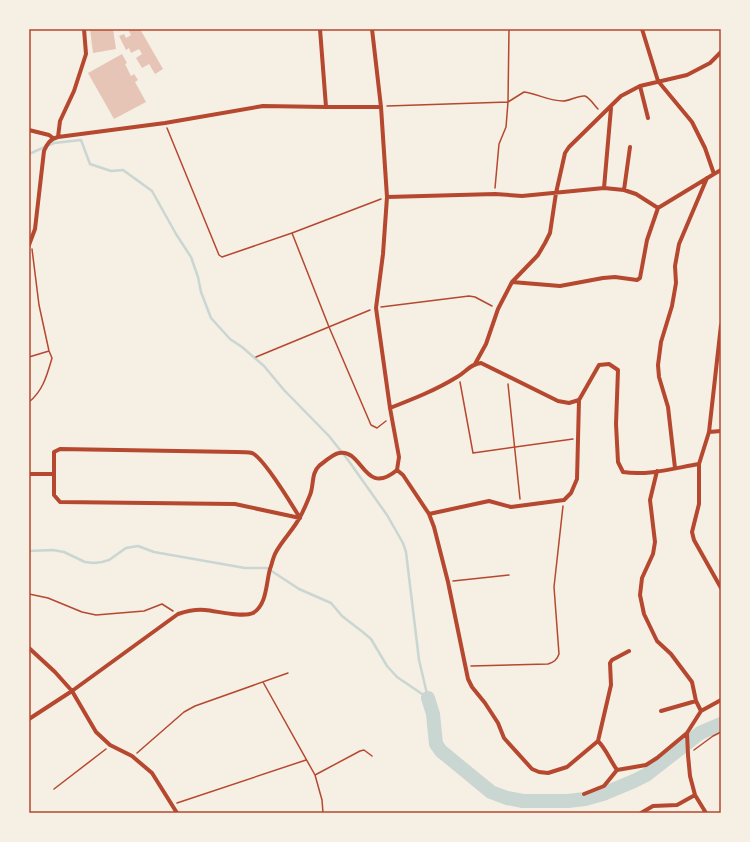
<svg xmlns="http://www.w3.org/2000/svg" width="750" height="842" font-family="'DM Sans',sans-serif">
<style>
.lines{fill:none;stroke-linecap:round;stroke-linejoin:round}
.stream{stroke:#c9d6d2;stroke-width:2.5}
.river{stroke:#c9d6d2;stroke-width:14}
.building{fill:#e6c5b7}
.path{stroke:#b5482f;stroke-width:1.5}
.minor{stroke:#b5482f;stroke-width:4}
.neatline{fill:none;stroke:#b5482f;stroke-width:1.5}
</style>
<rect width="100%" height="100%" fill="#f6efe4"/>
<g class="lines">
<path class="stream" d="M29,154l25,-11 27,-3 9,24 21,7 12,-1 29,21 24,43 15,23 7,20 3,15 10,26 19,21 12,8 22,19 20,24 45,46 19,24 39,55 16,28 3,9 13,108 9,38
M29,551l24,-1 11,2 21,10 9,1 8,-1 7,-2 17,-12 12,-2 16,6 91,16h22l32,21 32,14 11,13 22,17 7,6 16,27 10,11 31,21"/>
<path class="river" d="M428,698l5,16 3,30 5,7 50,41 16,6 16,3h45l17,-2 18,-5 31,-13 12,-6 54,-42 21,-9"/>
</g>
<path class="building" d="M90,29h23l3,20 -23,4z
M128,29h12l23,40 -8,5 -6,-10 -7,4 -6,-10 6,-4 -3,-5 -8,4 -2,-5 -3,2 -7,-14 5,-2 2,4 5,-3z
M122,54l5,9 -2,1 6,12 3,-2 4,6 -3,2 11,20 -32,17 -26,-46z"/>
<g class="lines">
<path class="path" d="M387,106l121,-4 16,-10c14,2 25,9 39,9 7,0 15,-6 22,-5 5,2 9,9 13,13
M167,128l52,127 3,2 70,-24 89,-34
M495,188l4,-44 7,-17 2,-25 1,-73
M292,233l37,94 42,98 6,3 9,-7
M381,307l88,-11 6,1 17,9
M29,357l20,-6
M256,357l114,-47
M460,382l13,71 100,-14
M508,384l12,115
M29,402c14,-11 18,-27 23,-44l-3,-7 -10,-46 -7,-56
M453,581l56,-6
M29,594l19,4 34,14 14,3 48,-4 18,-7 11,7
M471,666l77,-2c6,-2 9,-4 11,-10l-5,-67 9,-81
M263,682l52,93 7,25 1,13
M694,750l19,-14 8,-4
M137,753l47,-41 11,-6 93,-33
M315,775l45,-24 4,-1 8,6
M54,789l52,-40
M177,803l129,-43"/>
<path class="minor" d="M320,29l6,78
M642,29l16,52 34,41 13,26 9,26 7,-4
M640,86l8,32
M29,130l20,5 4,3
M58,137l2,-16 14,-30 12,-37 -2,-25
M604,188l7,-80
M624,190l6,-43
M387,197l108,-3 27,2 82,-8 20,2 12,4 22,14
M29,245l6,-16 9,-78c3,-7 6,-12 14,-14l107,-14 98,-17 63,1h55
M512,282l48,4 43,-8 12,-1 22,3 3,-2 7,-38 11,-32 56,-34
M721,325l-12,107 -10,32v40l-7,28 2,8 27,48
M475,364l11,-20 12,-35 14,-27 26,-27 7,-12 5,-10 6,-40 9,-40 4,-6 52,-51 19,-10 47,-11 23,-12 11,-11
M390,408c23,-9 46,-18 67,-31 9,-5 13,-13 24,-14l77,38 11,2 10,-3 20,-35 10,-1 9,6 -2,54 2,38 5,10c25,4 52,-4 76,-8
M709,432l12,-1
M60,449l176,3c5,0 11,0 16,1 12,5 40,52 48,65l-65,-14 -175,-2 -6,-7v-43z
M675,468l-7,-61 -9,-30 -1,-12 3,-23 11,-36 4,-23 -1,-17 4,-22 28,-66
M397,470l6,5 26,39 5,13 14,55 20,97 4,8 13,16 13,20 6,15 28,31 7,3 9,1 19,-6 31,-26 13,-56 -1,-22 2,-3 17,-9
M657,471l-7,29 5,42 -2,12 -11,24 -2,17 4,19 13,27 14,13 21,28 4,19 5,10
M29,474h24
M429,514l60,-13 22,6 53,-7 7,-7 6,-14 2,-79
M29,648l26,24 17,19 24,41 14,13 22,11 20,17 25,40
M661,711l35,-10
M29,719l43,-28 106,-77c9,-3 17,-5 27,-4 12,1 38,8 48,3 14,-8 13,-30 17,-44 2,-5 3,-12 6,-17 7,-13 18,-23 24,-35 4,-7 7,-15 10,-22 4,-9 1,-22 9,-29 5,-4 14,-12 20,-13 24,-5 25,45 58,17l2,-13 -9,-49 -14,-100 7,-54 4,-57 -6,-90 -9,-78
M598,741c8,8 12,19 19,29
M584,794l20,-8 13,-16 29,-5 11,-7 30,-25
M641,813l12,-7 24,-1 18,-10
M706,813l-11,-18 -5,-19 -2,-21 -1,-22 14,-22 20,-11"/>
</g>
<rect width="750" height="842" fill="none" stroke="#f6efe4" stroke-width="60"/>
<rect x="30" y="30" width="690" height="782" class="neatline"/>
</svg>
